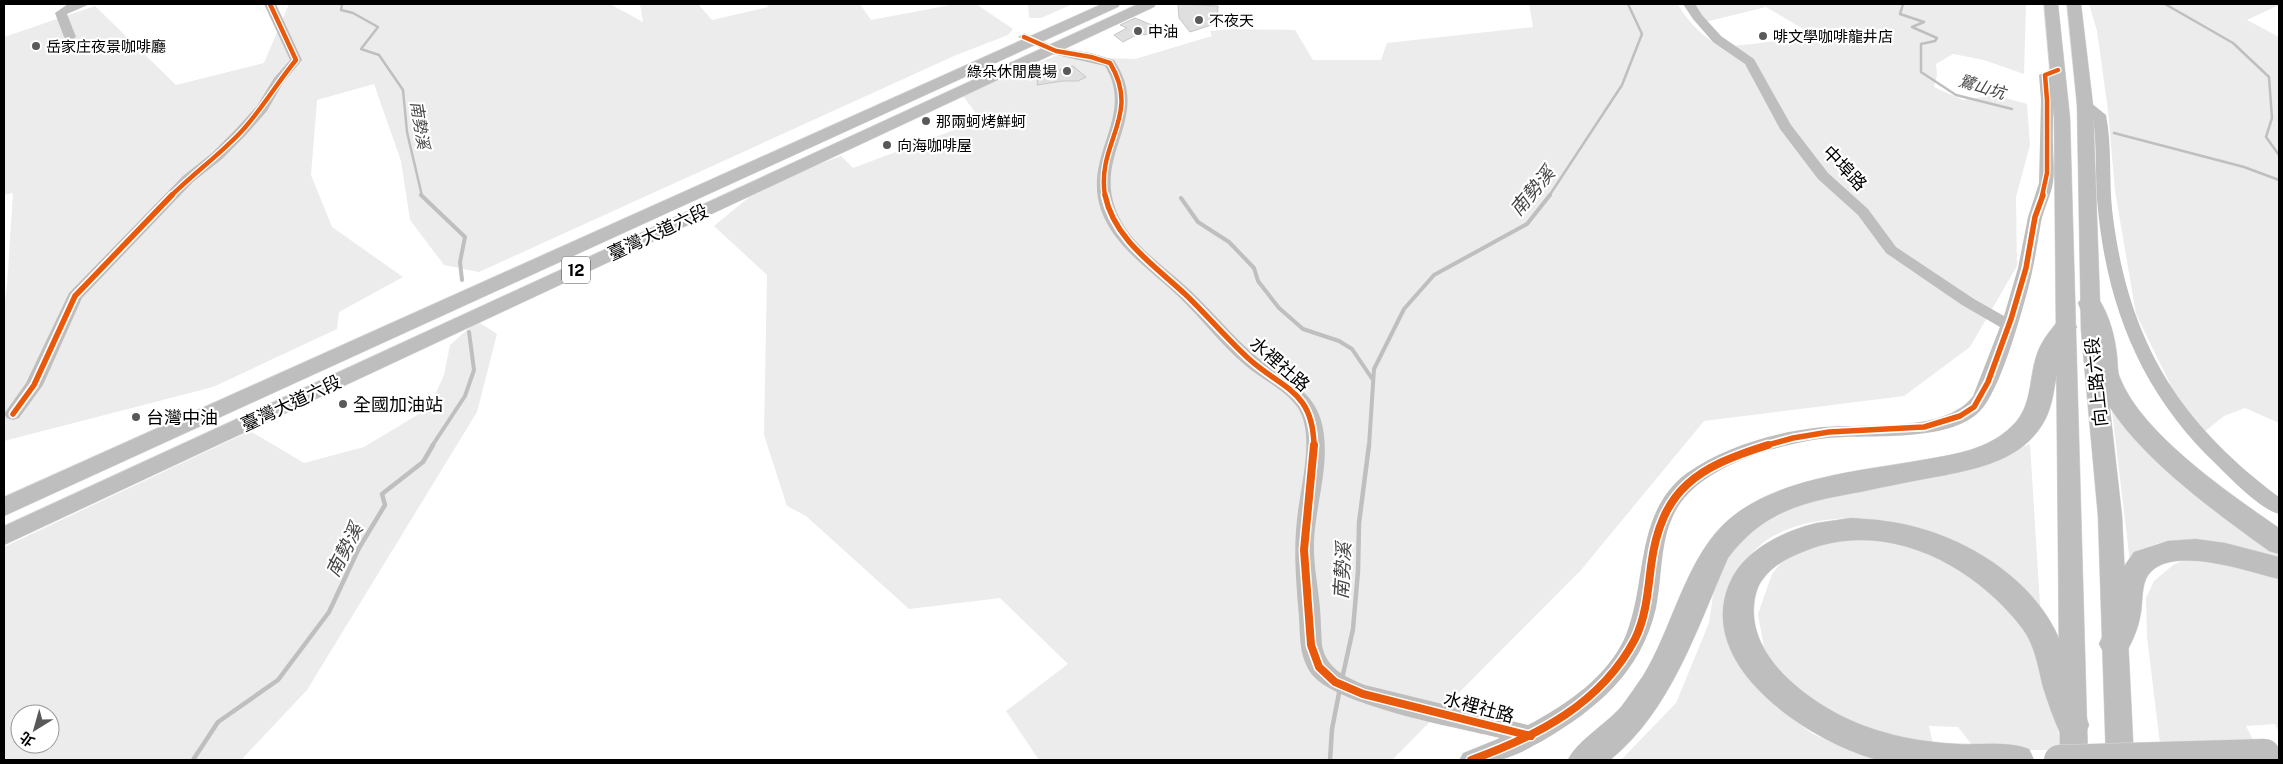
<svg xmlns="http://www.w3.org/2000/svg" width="2283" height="764" font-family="'Public Sans','Noto Sans TC',sans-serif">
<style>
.green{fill:#ececec;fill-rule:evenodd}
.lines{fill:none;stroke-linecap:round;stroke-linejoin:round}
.stream-far2{stroke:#bfbfbf;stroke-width:2.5}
.stream-far1{stroke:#bfbfbf;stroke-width:4}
.stream{stroke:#bfbfbf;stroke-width:4.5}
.building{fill:#dfdfdf;stroke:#c7c7c7}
.major-casing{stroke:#dbdbdb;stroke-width:1}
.highway-casing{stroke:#dbdbdb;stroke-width:1}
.minor{fill:#bebebe;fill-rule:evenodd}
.major{fill:#bebebe;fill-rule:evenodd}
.highway{fill:#bebebe;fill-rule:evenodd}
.highway-bridge-casing{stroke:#dbdbdb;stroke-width:31;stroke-linecap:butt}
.highway-bridge{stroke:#bebebe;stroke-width:30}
.cycleway-far2-casing{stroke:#fff;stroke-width:7}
.cycleway-far1-casing{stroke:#fff;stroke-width:9}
.cycleway-casing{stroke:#fff;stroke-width:11}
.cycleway-far2{stroke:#e8590c;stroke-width:4.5}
.cycleway-far1{stroke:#e8590c;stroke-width:5.5}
.cycleway{stroke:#e8590c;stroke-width:8}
.poi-dot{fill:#595959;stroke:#fff;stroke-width:2}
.labels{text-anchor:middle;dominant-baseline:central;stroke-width:4.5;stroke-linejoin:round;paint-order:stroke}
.far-poi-label{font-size:15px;fill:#000;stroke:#fff;text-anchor:start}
.far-water-label{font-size:16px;font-style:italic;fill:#444;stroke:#fff}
.shield{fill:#fff;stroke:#4c4c4c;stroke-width:1}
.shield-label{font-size:16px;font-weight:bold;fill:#000}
.street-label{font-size:18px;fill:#000;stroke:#fff}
.poi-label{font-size:18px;fill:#000;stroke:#fff;text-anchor:start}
.water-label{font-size:19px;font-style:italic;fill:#444;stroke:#fff}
</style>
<rect width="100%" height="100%" fill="#fff"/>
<path class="green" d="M289,4h321l33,18 -3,-18h58l14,16 56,-13 -1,-3h93l11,16 85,-16h20l37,25 -5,6 -54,21 -475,216 -35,-7 -34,-45 -9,-59 -27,-77 -57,16 -6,75 21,52 71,50 -64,35 -2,17 -124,58 -209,54v-133l3,-22 6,-93 -9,2v-158l91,-31 81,79 88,-22z
M1028,4h45l-32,14h-12z
M1529,4h149c7,14 25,34 40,40 14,6 76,-6 92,-11l-44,-26 -61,15 -11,-18h332l-2,70 -40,-14 -31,-6 -17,10 1,11 -3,12 29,13 32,-5 32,9 3,41 -14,52 1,69 -47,81 -66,49 -200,25 -123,149 -189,190h-353l-33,-49 62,-47 -68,-66 -91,11 -103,-93 -19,-10 -23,-71 3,-160 -53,-49 51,-42 76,-28 12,12 128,-48 -18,-24 92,-40 80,3 77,-23 -2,-5 23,-2 62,1 18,30h68l6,-17 146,-16z
M2089,4l190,1 -32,15 32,17v386l-34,-15 -21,8 -20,16 -30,-40 -38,-78 -21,-123 -7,-81 -11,-79z
M477,321l20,13 -20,78 -170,278 -66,70h-237v-213l246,-116 54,32 60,-16 65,-39 15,-33 6,-30zM20,714h30v30h-30z
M2111,403l117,113 51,35v10c-36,-14 -91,-30 -129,-15 -4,2 -11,3 -14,6 -3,3 -4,7 -6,10z
M2030,444l11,177c-25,-20 -51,-41 -77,-61 -10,-8 -21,-20 -33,-26 -45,-23 -136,-23 -174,14 -8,7 -14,19 -20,27l43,134 33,25 42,18 31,7 -265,1 55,-57 33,-80 7,-49 20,-37 49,-29 221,-54z
M1865,534l79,20 82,63 31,98 3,35h-84l-18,-23 -29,-1 5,23 -31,-5 -84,-35 -42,-40 -13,-21 -6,-34 14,-40 9,-11 25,-16z
M2184,560l79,7 16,8v158l-4,-9 -29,2 17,34h-101l-15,-123 -1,-39 8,-17 19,-16z"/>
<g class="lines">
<path class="stream-far2" d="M342,4l-1,6 12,3 25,14 -17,22 18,6 24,35 4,42 15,64
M1903,4l-3,10 24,8 -12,5 25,11 -2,3 -14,3v28l35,23 56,14
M2165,4l68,39 36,34 3,41 -6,19 13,18
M2114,133l130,34 35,13
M1549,196l73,-111 20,-51 -14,-30"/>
<path class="stream-far1" d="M421,195l44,42 -5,25 2,18
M1181,198l17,24 31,20 25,26 4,13 21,27 24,21 36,12 13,8 21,31
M432,446l33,-50 9,-26 -5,-38
M1369,446l5,-77 30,-60 30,-34 93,-51 23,-29"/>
<path class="stream" d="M1342,679l11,-50 5,-58 1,-48 10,-78
M193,760l25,-38 60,-42 51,-68 30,-64 26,-43 -3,-11 41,-32 10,-17
M1330,760l2,-31 8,-41"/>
</g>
<path class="building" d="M1178,4l40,2 -1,17 -27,9 -11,-14z
M1135,18l24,10 -14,7 -5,-2 -17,9 -9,-7 13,-7 -7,-3z
M1073,66l13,11 -8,4h-15l-26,4 1,-9z"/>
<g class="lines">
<defs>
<path id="major" d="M1102,4h18l-2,3 -1114,509v-19z
M1138,4h18l-2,3 -1150,538v-19z
M2044,4h14l12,114 18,642h-28l-6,-642z
M2067,4h14l12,101 8,225 21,186 12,244h-28l-8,-244 -17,-186 -4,-225z"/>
<path id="highway" d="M2090,296l8,2c11,16 17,38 19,58 1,7 0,15 3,22 22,56 110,116 159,150v26l-10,-3c-55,-40 -152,-108 -174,-174 -3,-7 -1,-15 -2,-23 -3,-17 -8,-35 -15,-51l4,-5z
M2065,320l8,2 4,5c-6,8 -12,16 -15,26 -11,34 -4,60 -33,88 -22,21 -54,28 -83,34 -29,5 -58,11 -86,17 -56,10 -96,18 -132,66 -31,70 -57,153 -118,202h-42c8,-18 38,-36 53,-53 7,-9 15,-21 22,-31 28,-45 41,-111 79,-150 48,-49 141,-55 206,-67 29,-5 60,-10 83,-32 22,-20 17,-47 26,-73 4,-12 12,-22 20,-32z
M1851,518c11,1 23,1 34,3 65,8 138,48 169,107 16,30 23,65 35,97l-4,10 -12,4 -12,-4c-7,-15 -13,-32 -18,-48 -5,-20 -8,-42 -21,-59 -49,-64 -137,-110 -217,-77 -16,6 -32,14 -42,28 -6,7 -8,17 -9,25 -5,48 42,87 80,108 38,21 82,30 125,32 23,1 48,-3 70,5l5,11c-37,0 -74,0 -110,0 -17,0 -37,3 -53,-2 -68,-21 -183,-97 -138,-182 16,-28 53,-46 84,-53 11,-2 23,-3 34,-5z
M2196,539l29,4 54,14v22c-30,-7 -115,-38 -133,0 -5,11 -3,27 -6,38 -2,12 -8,25 -14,36l-11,4 -11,-4 -5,-9 11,-25 6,-41 18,-26 34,-11z"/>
</defs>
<use href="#major" class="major-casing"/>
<use href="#highway" class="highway-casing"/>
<path class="minor" d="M68,4h22l-23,10 9,23 -6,4 -6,-4 -9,-24z
M264,4h12l26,56 -19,23 -16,28 -22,25 -23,23 -29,23 -111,116 -39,87 -24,33 -6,2 -6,-2 -3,-4 22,-31 43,-90 114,-117 29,-23 23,-23 22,-24 17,-28 16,-18z
M1683,4h12l7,11 19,21 33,23 37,66 37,48 40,36 28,38 78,52 30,17 14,-48 10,-51 11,-34 2,-83 -2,-25 15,-8h8l2,3 -12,7c3,23 0,45 1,68 0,12 2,25 0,37 -2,14 -9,26 -12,40 -4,23 -7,45 -13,67 -8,29 -28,102 -48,122 -31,32 -110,23 -152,27 -44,5 -109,23 -140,56 -30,31 -24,75 -32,114 -15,64 -58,100 -112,132 -13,7 -33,19 -48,20 -12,2 -25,0 -37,0l4,-7 37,-15c-41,-10 -169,-33 -190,-66 -13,-21 -9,-43 -12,-66 -3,-41 -5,-67 2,-108 4,-27 13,-66 -2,-90 -13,-19 -36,-28 -53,-43 -24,-20 -43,-46 -66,-68 -27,-26 -65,-50 -78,-87 -19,-56 35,-93 4,-144l-53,-12 -34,-17 6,-4 35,15 32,5 23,7c40,59 -24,94 4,155 15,32 49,53 73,76 23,22 43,47 67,67 23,18 54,31 63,62 11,39 -5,82 -7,120 -1,23 4,45 6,68 1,12 1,25 2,37 4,23 23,32 43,40l163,40c38,-20 81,-49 98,-90 22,-56 8,-122 61,-162 35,-25 85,-40 127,-45 44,-6 130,7 159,-32l27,-69 -38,-22 -76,-52 -28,-38 -40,-36 -38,-50 -35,-65 -32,-22 -20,-23z
M2085,101l5,1 16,13c6,31 3,63 6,94 15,129 64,211 167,288v17c-19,-5 -47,-34 -62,-49 -74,-70 -109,-155 -119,-255 -3,-28 -1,-56 -4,-84l-1,-9 -15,-12z"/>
<use href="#major" class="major"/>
<use href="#highway" class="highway"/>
<defs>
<path id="highway-bridge" d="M2059,760l206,-6"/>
</defs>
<use href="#highway-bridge" class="highway-bridge-casing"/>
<use href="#highway-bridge" class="highway-bridge"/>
<defs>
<path id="cycleway-far2" d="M1024,37l32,14 35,6 19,6c32,53 -14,79 -5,133
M171,196c22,-22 47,-40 69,-63 21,-22 36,-49 56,-73l-26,-56
M2042,196l5,-23v-73l-2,-25 13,-5"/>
<path id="cycleway-far1" d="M1105,195c9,44 49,70 80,99 22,21 42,45 64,65 35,31 64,32 65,87
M13,414l21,-29 41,-89 97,-101
M1764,446l29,-8 36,-6 95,-5 36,-11 14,-9 14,-25 23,-63 15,-51 9,-51 8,-22"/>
<path id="cycleway" d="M1314,445l-10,105 7,95 8,22 16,15 28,12 168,42
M1471,760c66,-24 130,-56 164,-121 11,-22 13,-49 16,-73 10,-78 47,-99 117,-121"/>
</defs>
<use href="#cycleway-far2" class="cycleway-far2-casing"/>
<use href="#cycleway-far1" class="cycleway-far1-casing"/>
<use href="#cycleway" class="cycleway-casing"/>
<use href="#cycleway-far2" class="cycleway-far2"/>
<use href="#cycleway-far1" class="cycleway-far1"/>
<use href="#cycleway" class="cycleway"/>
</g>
<g class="poi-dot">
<circle cx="1199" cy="20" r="5"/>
<circle cx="1138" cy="31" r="5"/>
<circle cx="1763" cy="36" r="5"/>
<circle cx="36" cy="46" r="5"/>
<circle cx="1067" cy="71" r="5"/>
<circle cx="926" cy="121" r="5"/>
<circle cx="887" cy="145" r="5"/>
<circle cx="343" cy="404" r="5"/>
<circle cx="136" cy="417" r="5"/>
</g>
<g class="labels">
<g class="far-poi-label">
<text x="1209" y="20">不夜天</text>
<text x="1148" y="31">中油</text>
<text x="1773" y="36">啡文學咖啡龍井店</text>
<text x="46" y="46">岳家庄夜景咖啡廳</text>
<text x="1057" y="71" text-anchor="end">綠朵休閒農場</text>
<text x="936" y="121">那兩蚵烤鮮蚵</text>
<text x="897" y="145">向海咖啡屋</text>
</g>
<g class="far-water-label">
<text transform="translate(1982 87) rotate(17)">鷺山坑</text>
<text transform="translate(420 125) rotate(81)">南勢溪</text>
</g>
<rect class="shield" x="562" y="256.5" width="28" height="27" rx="4"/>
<g class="shield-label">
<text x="576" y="270">12</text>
</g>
<g class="street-label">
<text transform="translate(1845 168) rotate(46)">中埠路</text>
<text transform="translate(658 232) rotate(-25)">臺灣大道六段</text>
<text transform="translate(1280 364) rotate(41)">水裡社路</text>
<text transform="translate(2096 382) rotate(-96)">向上路六段</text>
<text transform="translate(291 403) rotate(-25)">臺灣大道六段</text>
<text transform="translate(1479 707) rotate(15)">水裡社路</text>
</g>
<g class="poi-label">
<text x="353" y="404">全國加油站</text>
<text x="146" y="417">台灣中油</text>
</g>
<g class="water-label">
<text transform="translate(1532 191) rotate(-50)">南勢溪</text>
<text transform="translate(344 550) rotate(-63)">南勢溪</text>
<text transform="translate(1342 571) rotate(-87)">南勢溪</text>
</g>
</g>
<rect width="2283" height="764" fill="none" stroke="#000000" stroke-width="10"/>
<g transform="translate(35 729) rotate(217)"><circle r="24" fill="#ffffff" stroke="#999999"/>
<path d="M0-4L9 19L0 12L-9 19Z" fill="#595959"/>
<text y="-8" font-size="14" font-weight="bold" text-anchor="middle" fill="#000000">北</text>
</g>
</svg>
